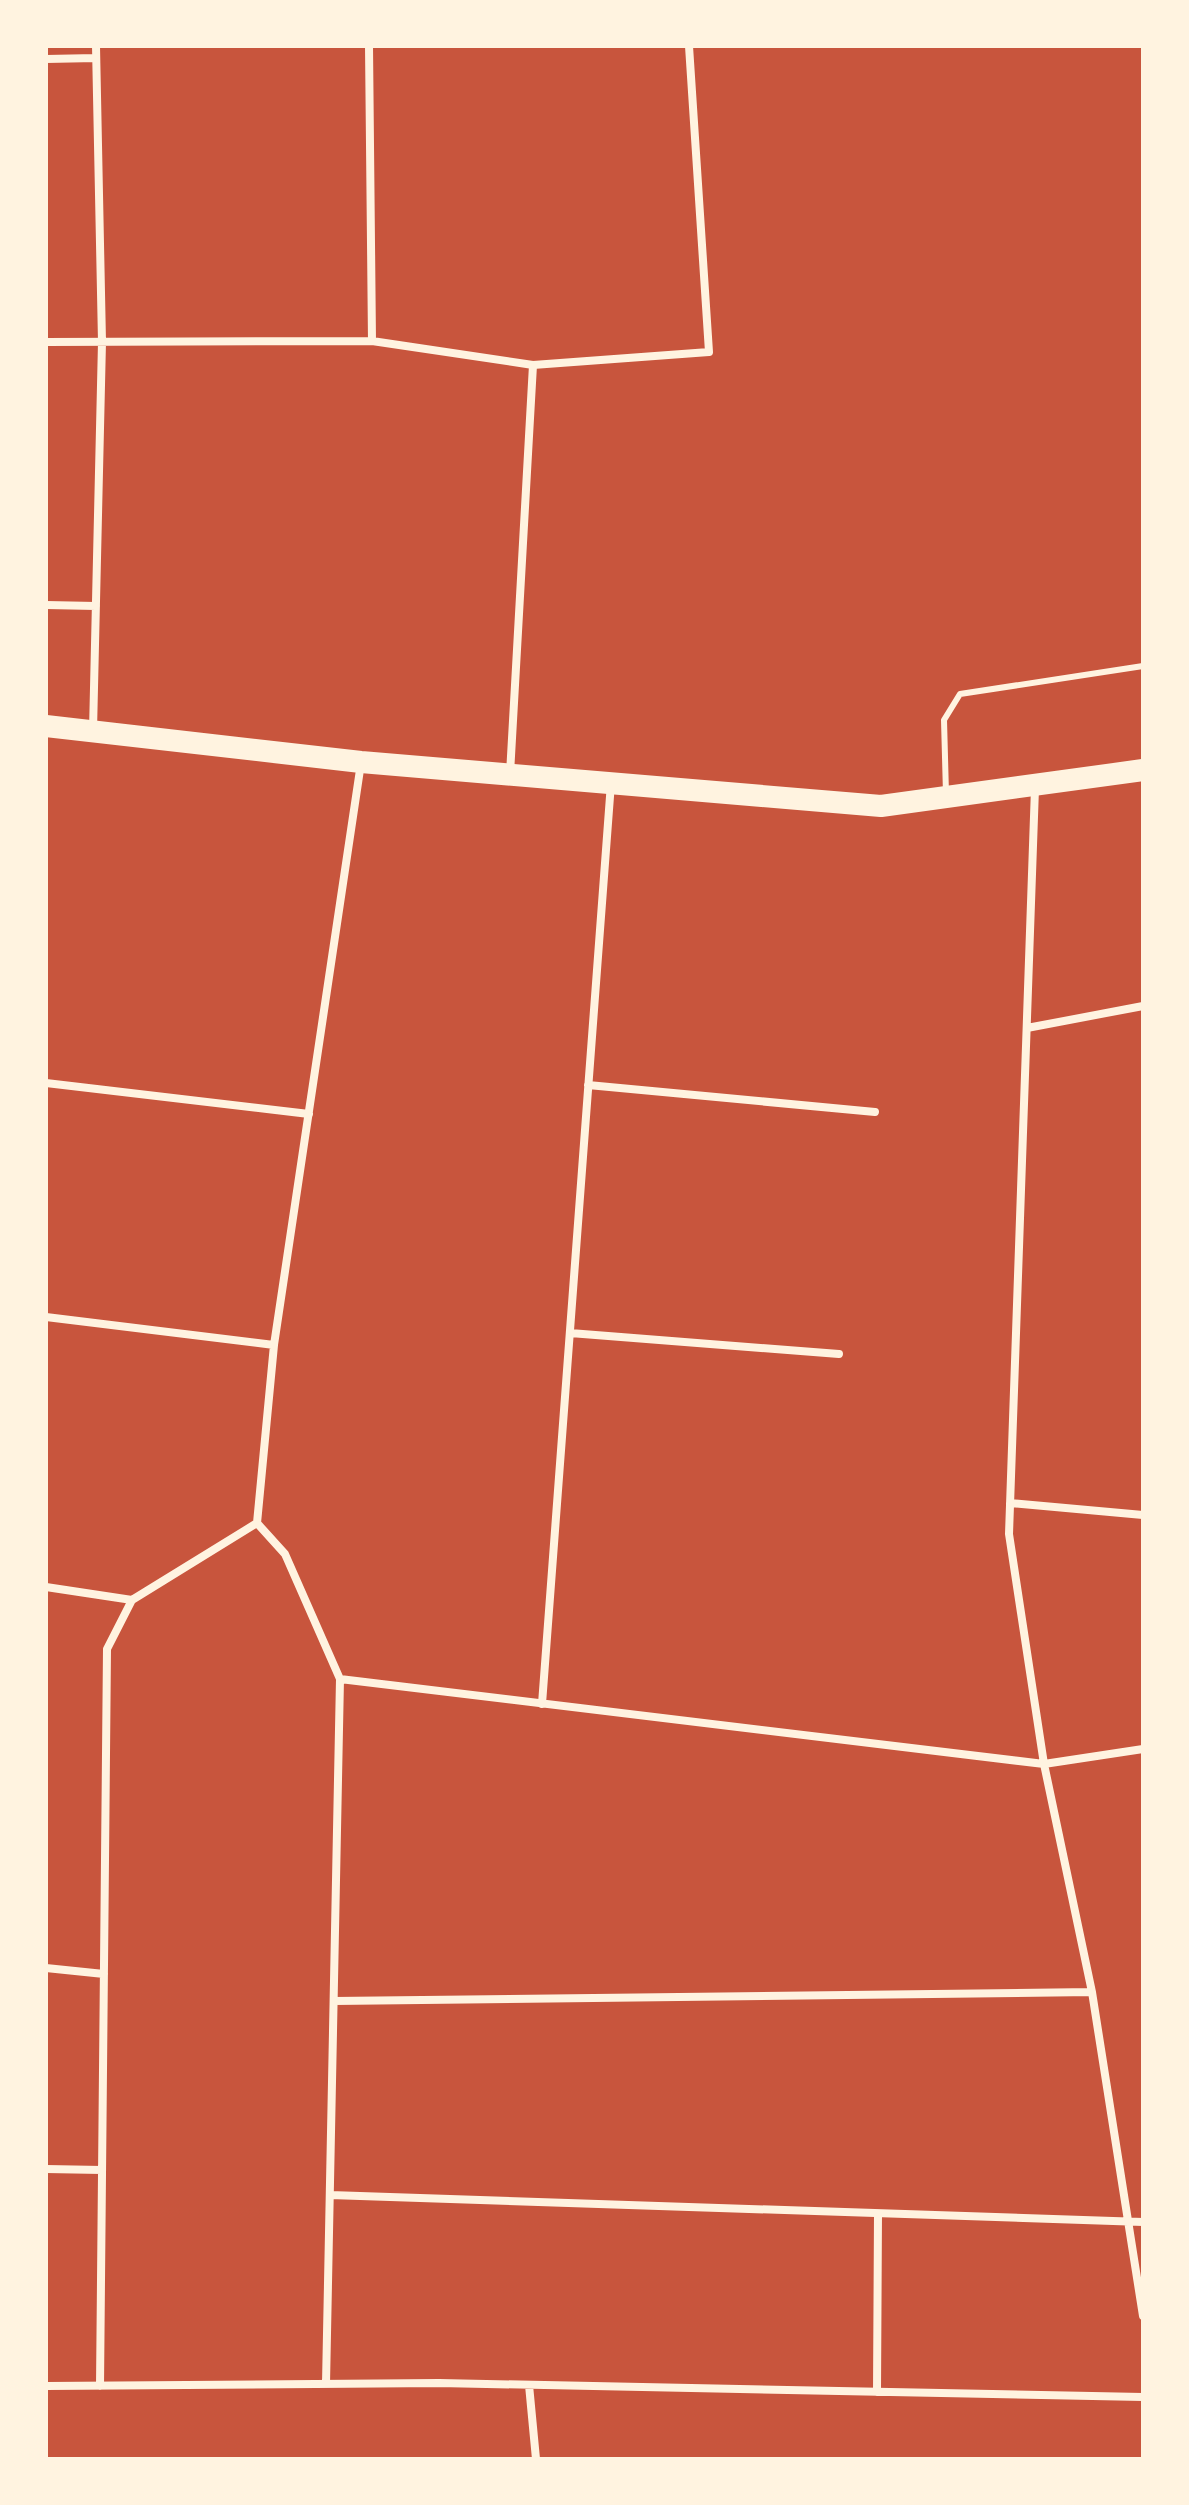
<svg xmlns="http://www.w3.org/2000/svg" width="1189" height="2505" font-family="Figtree,sans-serif">
<style>
.lines{fill:none;stroke-linecap:round;stroke-linejoin:round}
.service{stroke:#fff3e0;stroke-width:6}
.minor{stroke:#fff3e0;stroke-width:8}
.trunk{stroke:#fff3e0;stroke-width:22}
</style>
<rect width="100%" height="100%" fill="#c8553d"/>
<g class="lines">
<path class="service" d="M946,794l-2,-74 16,-26 183,-28"/>
<path class="minor" d="M46,59l50,-1
M372,341l161,24 176,-13 -20,-306
M46,342l326,-1 -3,-295
M46,605l50,1
M93,731l9,-389 -6,-296
M510,774l23,-409
M1035,788l-26,746 35,230 48,228 51,324
M1027,1028l116,-22
M46,1083l263,31
M588,1085l287,27
M46,1317l228,28
M570,1333l269,21
M1010,1503l133,12
M46,1587l86,13
M340,1679l704,85 99,-15
M542,1704l69,-921
M46,1968l58,6
M334,2001l758,-9
M46,2169l56,1
M330,2195l813,27
M326,2384l14,-705 -55,-125 -28,-31 17,-178 87,-582
M529,2385l7,74
M46,2386l393,-3 704,14
M100,2386l7,-737 25,-49 125,-77
M877,2392l1,-178"/>
<path class="trunk" d="M46,726l315,36 520,44 262,-36"/>
</g>
<rect width="1189" height="2505" fill="none" stroke="#fff3e0" stroke-width="96"/>
</svg>
